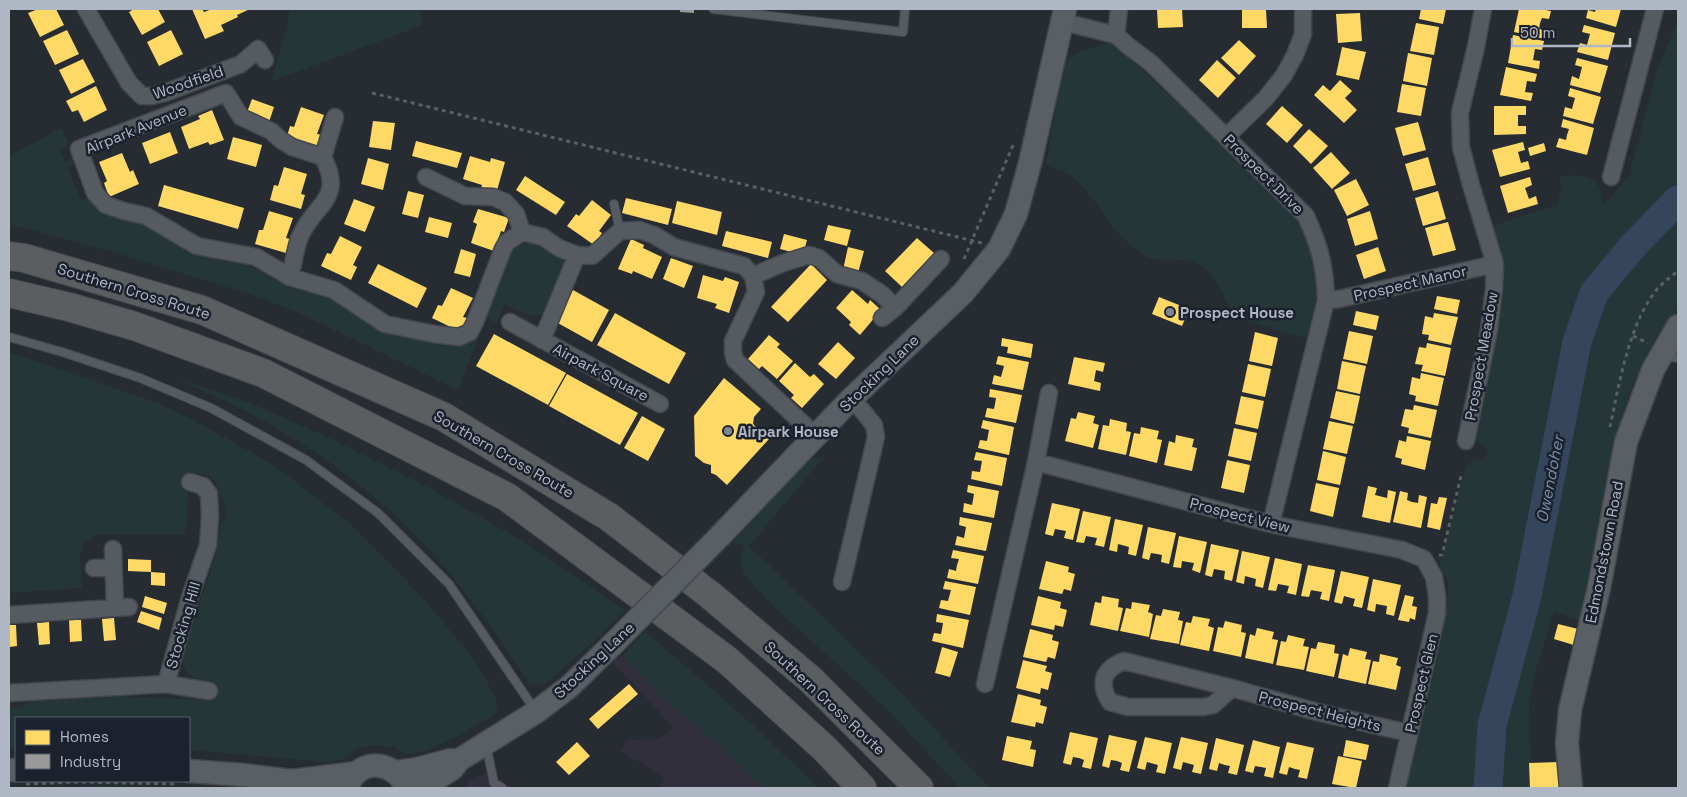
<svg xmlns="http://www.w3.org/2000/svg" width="1687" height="797" font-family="'Space Grotesk',sans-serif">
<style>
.medical{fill:#312f3c}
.green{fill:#253639}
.homes{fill:#ffd966}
.industry{fill:#999}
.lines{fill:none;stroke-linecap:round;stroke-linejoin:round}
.river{stroke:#35455b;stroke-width:29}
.lane-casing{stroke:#44484e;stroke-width:10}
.street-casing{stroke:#44484e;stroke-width:19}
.secondary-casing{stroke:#44484e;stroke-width:25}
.highway-casing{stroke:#44484f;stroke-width:30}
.path{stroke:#595f65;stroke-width:3;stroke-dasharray:4 4;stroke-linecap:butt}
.lane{stroke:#565a61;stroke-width:8}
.street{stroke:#565a61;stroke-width:16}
.secondary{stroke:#5a5f66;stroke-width:22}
.highway{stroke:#5b5e61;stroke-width:28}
.secondary-bridge-casing{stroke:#44484e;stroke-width:25;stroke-linecap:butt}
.secondary-bridge{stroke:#5a5f66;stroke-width:22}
.poi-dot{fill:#808792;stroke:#1b222d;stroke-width:2}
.labels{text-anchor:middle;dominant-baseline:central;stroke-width:5;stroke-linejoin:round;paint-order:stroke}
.street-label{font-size:15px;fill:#b0b8c5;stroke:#1b222d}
.poi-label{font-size:15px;font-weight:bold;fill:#b0b8c5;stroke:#1b222d;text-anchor:start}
.water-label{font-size:16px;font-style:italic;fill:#798eac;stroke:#1b222d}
</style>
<rect width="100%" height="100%" fill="#272c33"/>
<path class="medical" d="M623,655l33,37 53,45 54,51h-103l3,-12 -43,-25 7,-11 32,-1 14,-12 -60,-65z
M487,772l26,16h-49l4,-5z"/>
<path class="green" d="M291,9h128l4,16 -151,56z
M1678,21v288l-22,28 -27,56 -12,44 -34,184 -29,-9 -19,61 -6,30 2,85h-127l24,-99 21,-96 -2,-14 -8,-11 27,-102 6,-5 13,-2 2,-12c-9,-4 -12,-7 -14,-17l30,-129 1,-34 -12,-41 65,-21 4,-17 -2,-12c14,-1 33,-2 41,12 2,5 2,11 4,16l25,-28 28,-106z
M1112,42l149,139 36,38 15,27 7,40 -11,53 -76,-23c-6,-20 -23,-54 -47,-56 -23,-2 -35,4 -54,-14 -19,-17 -32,-41 -49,-60 -3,-3 -7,-8 -11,-11 -7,-4 -17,-7 -25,-10l18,-104 13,-8z
M61,128l9,16 -11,6 6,12 7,-3 6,3 -11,5 14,33 10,-4 16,18 29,8 2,-6 31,24 4,-3 11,9v6l54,9 20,9 2,-4 51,19 66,42 69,18h19l13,-6 -20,51 -163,-79 -46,-17 -139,-43 -101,-27v-68z
M532,243l34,18 -21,52c-16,6 -25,-1 -40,-9l-8,19 -11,-5 25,-66 8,-7z
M9,352l151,52 35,17 77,43 77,59 72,73 52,62 22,38 3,16 -40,24 -33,15 -18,3 -12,-6 -20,-3 -18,3 -14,11 -16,3 -138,-12v-32h-173v31l-7,1v-42l16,-1 1,-5 87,-6 97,4 3,-17c-21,-5 -30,-6 -31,-30l33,-95 6,-36 5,-3v-13c-9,-9 -5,-24 -17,-30 -6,-3 -14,-3 -20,-3l-3,62h-91l-11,7 -4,13 2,33 -73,5z
M172,377l78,26 77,34 102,51 92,52 104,70 -24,25 -57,50 -14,-2c-25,-34 -47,-70 -74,-102 -59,-75 -137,-133 -222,-176 -20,-10 -42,-19 -62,-28z
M824,457l-75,89 152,147 88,95h-29l-72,-78 -114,-103 -31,-34 -2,-15 3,-13 -12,-2 77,-84z
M645,631l109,95 64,62h-55l-54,-51 -53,-45 -33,-37z
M107,786l78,2h-151z"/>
<path class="homes" d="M38,9h18l8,16 -24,12 -12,-24z
M134,9h24l7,13 -23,13 -13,-23z
M192,9h10l2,3 8,-3h38l-13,6 1,2 -17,8 3,6 -19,8z
M1157,9h25l1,18 -25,1z
M1242,9h24l1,19h-25z
M1421,9h25l-3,15 -24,-5z
M1519,9h21l11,2 -2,8 -7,-1 -2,5 -1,6 8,2 -2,8 -31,-7z
M1596,9h25l-5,18 -30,-9 2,-8 7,2z
M1360,13l2,28 -24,2 -2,-29z
M1416,23l23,4 -5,28 -24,-4z
M1584,25l31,8 -7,27 -31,-8 3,-9 7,2 3,-11 -8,-2z
M67,30l12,24 -24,11 -12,-24z
M171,30l12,24 -24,12 -12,-24z
M1513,35l31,6 -2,9 -7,-1 -2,11 7,1 -1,8 -31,-6z
M1239,40l17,16 -17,19 -18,-17z
M1342,47l24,5 -7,28 -23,-5z
M1408,53l24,5 -5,28 -24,-5z
M1577,58l31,8 -8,27 -30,-8 2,-9 7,3 3,-12 -7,-2z
M83,59l12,23 -24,12 -12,-24z
M1217,60l19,18 -18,20 -19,-18z
M1506,67l31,7 -2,8 -8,-1 -2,11 8,1 -2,8 -31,-6z
M1340,80l12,11 -7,7 12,12 -13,13 -30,-28 9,-10 7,6z
M1402,84l24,4 -5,28 -24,-4z
M96,86l11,24 -23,12 -6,-12 -6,2 -6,-11z
M1570,88l31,9 -8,27 -30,-8 2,-9 7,2 3,-11 -7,-2z
M252,99l22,8 -5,15 -23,-7z
M1282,106l21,19 -16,18 -21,-19z
M1494,106h32v9h-8v11h8v8l-32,1z
M301,107l23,8 -7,19 5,1 -4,14 -32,-9 4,-14 4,1z
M212,110l12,30 -14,5 -2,-3 -19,7 -8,-22 19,-8 -2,-3z
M1563,119l31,9 -7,27 -31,-8 3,-9 7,2 1,-5 2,-6 -8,-2z
M373,121l22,2 -4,27 -22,-3z
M1418,122l8,28 -23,6 -8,-28z
M1309,129l19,17 -17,18 -18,-18z
M170,132l8,21 -28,11 -8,-21z
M233,137l29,8 -6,22 -29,-8z
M416,141l46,12 -5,15 -45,-12z
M1523,142l2,8 -7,2 3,11 7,-2 2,8 -30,8 -8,-27z
M1544,143l2,8 -16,5 -2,-8z
M1331,152l19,21 -18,16 -19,-21z
M122,153l8,19 3,-2 6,14 -30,13 -5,-14 3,-2 -8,-19z
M470,156l20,6 1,-4 14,4 -9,32 -15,-5 1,-4 -19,-6z
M1428,157l8,28 -23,6 -8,-27z
M368,158l21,6 -6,26 -22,-6z
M284,167l23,7 -6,20 4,1 -4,14 -31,-9 4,-15 4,1z
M525,176l40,26 -9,13 -40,-25z
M1530,177l2,8 -7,3 4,11 7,-3 2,8 -30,9 -8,-27z
M1356,179l13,26 -22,11 -13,-26z
M164,185l80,23 -6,21 -80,-23z
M408,191l16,4 -6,23 -16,-4z
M1438,191l8,28 -23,7 -8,-28z
M626,198l46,11 -4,16 -46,-12z
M354,199l21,8 -10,25 -21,-8z
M592,200l19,15 -12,16 3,2 -8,12 -27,-19 9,-12 3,2z
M677,201l45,11 -5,23 -45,-12z
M478,209l31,9 -5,14 -3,-1 -7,20 -23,-8 6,-19 -4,-2z
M269,211l24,7 -7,20 4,1 -4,14 -31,-9 4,-14h4z
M1370,211l8,28 -23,7 -8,-27z
M429,217l23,6 -4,15 -23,-6z
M1448,222l8,28 -23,6 -8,-28z
M828,225l23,5 -4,16 -23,-6z
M726,231l46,11 -4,16 -46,-12z
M784,234l23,6 -4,15 -23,-6z
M340,236l22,11 -9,18 4,2 -6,13 -30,-14 6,-13 4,1z
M917,238l17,15 -32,34 -17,-16z
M631,239l13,6 -1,3 19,9 -10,22 -19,-8 -1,3 -14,-5z
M848,247l16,4 -6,22 -15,-3z
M1378,247l8,24 -22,8 -8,-24z
M461,249l15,5 -6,23 -16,-4z
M671,258l22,8 -9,22 -21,-9z
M378,264l49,24 -10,20 -49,-25z
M811,264l16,16 -39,42 -17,-15z
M703,275l20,6 2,-4 14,5 -10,31 -14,-5 2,-4 -20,-6z
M451,288l22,10 -10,19 4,1 -6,14 -29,-14 6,-13 4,1z
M573,290l36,20 -17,32 -36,-20z
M852,290l16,14 2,-4 11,10 -21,25 -11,-10 2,-3 -15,-14z
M1437,296l23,4 -3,14 -23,-5z
M1159,297l30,12 -7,17 -30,-12z
M1356,311l23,5 -3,14 -23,-5z
M615,313l71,40 -17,31 -72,-39z
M1434,313l24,4 -7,28 -23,-5 1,-5 -7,-1 3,-18 8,2z
M1349,331l24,5 -6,28 -24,-5z
M1255,332l23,6 -6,28 -23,-5z
M494,334l72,39 -18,32 -72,-39z
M769,335l11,9 -3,3 16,14 -16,18 -15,-13 -3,3 -11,-10z
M1002,338l31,6 -2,14 -24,-5 1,-6 -7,-1z
M838,342l17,16 -19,21 -18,-15z
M1427,343l24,5 -6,28 -24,-5 2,-6 -8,-1 4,-17 7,1z
M998,356l31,6 -6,28 -31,-6 2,-9 7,2 3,-11 -8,-2z
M1074,357l31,6 -2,9 -7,-2 -2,11 7,2 -1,8 -32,-7z
M1342,361l24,5 -6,28 -23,-5z
M795,363l15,14 4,-3 10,10 -22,24 -11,-10 3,-3 -15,-14z
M1248,364l23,5 -6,28 -23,-5z
M1421,373l23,5 -6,28 -23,-5 1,-5 -7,-2 3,-17 8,2z
M567,374l71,39 -18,32 -71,-39z
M724,378l37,31 -7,8 -1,7 16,15 -42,46 -11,-10 -5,-2v-8l-7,-2 -9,-7 -1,-40z
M990,389l32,6 -6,28 -31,-6 2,-9 7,1 1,-5 1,-6 -7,-1z
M1336,391l24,5 -6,28 -24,-6z
M1241,396l23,5 -6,28 -23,-5z
M1414,405l23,5 -6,28 -23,-5 1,-5 -8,-2 4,-17 8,1z
M1078,412l17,4 -2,7 6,2 -6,23 -28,-7 6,-23 5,1z
M642,416l23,13 -17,32 -24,-13z
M1110,419l17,4 -1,8 5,1 -5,23 -28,-6 5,-24 6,1z
M983,420l31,7 -5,28 -31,-7 2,-8 7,1 2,-11 -8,-2z
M1329,421l24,5 -6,28 -24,-5z
M1141,427l18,4 -2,8 5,1 -5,23 -28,-7 5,-23 6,1z
M1234,428l23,5 -6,28 -23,-5z
M1176,435l18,4 -2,8 5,1 -5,23 -28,-6 5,-24 6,2z
M1407,436l24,5 -6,29 -24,-6 1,-5 -7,-2 4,-17 7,2z
M1323,451l23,6 -6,28 -23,-5z
M976,452l31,6 -5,28 -31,-7 1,-8 8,1 2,-11 -8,-1z
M1227,460l23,5 -6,28 -23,-5z
M1316,483l23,5 -6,29 -23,-6z
M968,485l31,6 -5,27 -31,-6 1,-9 8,2 1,-5 1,-6 -7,-2z
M1368,486l9,2 -2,7 12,3 1,-8 8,2 -6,31 -28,-6z
M1400,491l8,2 -1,7 5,2 6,1 1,-8 8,2 -6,31 -28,-6z
M1439,497l8,1 -7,32 -13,-3 4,-24 6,1z
M1052,503l28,6 -7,31 -9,-2 2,-7 -11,-2 -2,7 -8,-2z
M1083,511l28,6 -7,30 -9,-2 2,-7 -11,-2 -2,7 -8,-1z
M960,517l32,6 -6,28 -31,-6 2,-9 7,2 2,-11 -7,-2z
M1115,519l28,6 -7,31 -8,-2 1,-7 -11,-3 -1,8 -8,-2z
M1148,527l28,6 -7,31 -8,-2 1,-7 -5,-1 -6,-1 -2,7 -7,-2z
M1179,536l28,6 -7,31 -8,-3 2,-7 -12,-2 -1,7 -8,-1z
M1211,544l28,6 -7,31 -8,-2 1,-8 -11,-2 -2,8 -7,-2z
M953,550l31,6 -6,28 -31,-6 2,-9 7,2 1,-6 2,-6 -8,-1z
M1242,551l28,6 -7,31 -8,-2 1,-7 -11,-3 -1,8 -8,-2z
M1275,558l27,6 -6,31 -9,-2 2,-7 -11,-2 -2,7 -8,-1z
M128,559l23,1v12l-23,-1z
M1046,561l23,6 -1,5 7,2 -4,17 -7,-2 -2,5 -23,-5z
M1308,565l27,5 -6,31 -9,-2 2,-7 -6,-1 -5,-1 -2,7 -8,-1z
M1341,571l28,6 -7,31 -9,-2 2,-7 -11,-3 -2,8 -8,-2z
M151,572l14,1v13l-14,-1z
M1373,579l28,6 -7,31 -8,-2 1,-8 -11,-2 -1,8 -8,-2z
M945,581l31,6 -6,28 -31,-7 2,-8 7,1 3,-11 -8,-1z
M1405,595l9,2 -2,9 5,1 -2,13 -5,-2 -1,4 -11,-2z
M145,596l22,7 -3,11 -22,-7z
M1038,596l23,6 -1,6 7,2 -4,17 -8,-2 -1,5 -23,-5z
M1102,596l17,3 -1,8 5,1 -5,23 -28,-6 5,-23 6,1z
M1132,602l18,3 -2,7 5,2 -4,23 -29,-6 6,-23 5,1z
M1163,609l17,3 -2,8 5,1 -4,23 -29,-5 6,-24 5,1z
M141,611l21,7 -3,12 -22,-8z
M937,614l32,6 -6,28 -31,-7 2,-8 7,1 1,-5 1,-6 -7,-1z
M1193,616l17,3 -2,7 6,2 -5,23 -29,-6 6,-23 5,1z
M114,618l2,22 -12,1 -2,-22z
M69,620h12l1,21 -12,1z
M1225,621l17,4 -1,7 5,1 -5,24 -28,-6 5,-24 5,1z
M49,622l1,22 -11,1 -2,-22z
M1558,624l24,6 -5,16 -23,-7z
M9,625h7l1,21 -8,1z
M1257,628l17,4 -2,7 6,1 -5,24 -28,-6 5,-24 5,2z
M1030,629l23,6 -1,5 7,2 -4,17 -7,-2 -2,5 -23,-5z
M1288,635l17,4 -2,7 6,1 -5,23 -28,-5 5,-24 5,1z
M1318,642l17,3 -1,8 5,1 -5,23 -28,-6 5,-23 5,1z
M942,647l16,5 -8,25 -15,-4z
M1350,648l17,4 -2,7 6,1 -5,24 -28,-6 5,-24 5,2z
M1380,654l18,4 -2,7 5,2 -5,23 -28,-6 5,-23 6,1z
M1023,660l24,6 -2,5 7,2 -4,17 -7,-2 -1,6 -24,-6z
M629,684l9,10 -40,35 -9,-10z
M1018,694l23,6 -1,5 7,2 -4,17 -7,-2 -1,5 -24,-5z
M1070,732l28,6 -7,31 -9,-2 2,-7 -5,-2 -6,-1 -2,8 -8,-2z
M1109,735l28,6 -8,31 -9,-2 2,-7 -5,-2 -6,-1 -2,8 -7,-2z
M1007,736l25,5 -2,8 6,1 -3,17 -31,-7z
M1145,737l27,6 -7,31 -9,-2 2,-7 -11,-3 -2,8 -8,-2z
M1181,737l27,6 -7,31 -9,-2 2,-7 -11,-3 -2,8 -8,-2z
M1216,738l28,7 -7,30 -9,-2 2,-7 -5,-1 -6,-2 -2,8 -8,-2z
M1253,740l27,7 -7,31 -9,-2 2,-8 -5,-1 -6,-1 -2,7 -8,-2z
M1346,740l23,5 -3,15 -23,-4z
M577,742l13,14 -21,19 -13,-13z
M1287,742l27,6 -7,31 -9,-2 2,-7 -5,-1 -6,-2 -2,8 -8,-2z
M1338,756l24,5 -6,27 -24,-4z
M1559,762l1,26h-30l-1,-25z"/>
<path class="industry" d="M680,9h14v4l-14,-1z"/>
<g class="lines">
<path class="river" d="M1488,788l4,-63 35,-129 50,-254 17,-49 39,-47 45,-46"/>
<defs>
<path id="lane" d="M713,9l190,23 2,-23
M614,204l6,27
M9,337l53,15 78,26 71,30 95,52 72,53 71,71 86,126
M1663,356l15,2
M486,745l8,38 8,5"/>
<path id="street" d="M86,9l43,74 13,13h10l15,-4 74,-28 17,-15 7,11
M1063,22l53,13 11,10 24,18 155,153c14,31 19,50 20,84l-55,224
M1116,35l3,-26
M1227,136l39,-38 18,-23 11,-20 8,-21v-25
M323,157l-31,-10 -11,-7 -10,-9 -30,-14 -15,-24 -147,56 16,44 11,12 18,6 22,5 51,30 59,11 34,20 44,13 51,34 49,10 25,3 11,-5 5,-10 28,-73 4,-7 15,-10 21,5 16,11 18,7 15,1 28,-25 19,-1 15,5 20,12 70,19 9,10 3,16 -23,49v11l2,8 81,76
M426,177l39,19 28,1 12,5 11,12 6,18
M1611,177l44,-168
M753,276l30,-13 26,-8 10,3 18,16 25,7 21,14 12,13
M290,277c3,-12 5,-26 9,-38 13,-35 47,-38 24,-82l12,-40
M1326,300l13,-1 156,-35
M882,318l13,-10 46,-49
M510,322l150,82
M542,340l35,-85
M1466,441l23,-111 5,-41 1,-25 -24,-79 -10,-38 -1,-34 16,-66 7,-38
M1036,462l235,62 131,26 22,9 10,18 3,19v17l-40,175
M113,549l2,59
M94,568h19
M842,582l34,-145 -2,-12 -22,-27
M9,615l120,-8
M166,684l43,7
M985,684l51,-222 13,-69
M1232,688l-108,-27c-21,8 -26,22 -14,41l18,5h75l10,-2 19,-17 85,24 92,21
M9,693l157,-9 24,-87 18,-52 2,-29 -1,-22 -6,-8 -13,-4"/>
<path id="secondary" d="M720,536l129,-135 114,-108 36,-44 17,-35 14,-51 35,-154
M9,770h7
M189,771l55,4 48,6 64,-8
M396,772l21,-3 34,-9
M348,784c15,-28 47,-22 59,4
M422,788l30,-19 7,-9 77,-48 33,-25 44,-43
M1571,788l-4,-45 3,-33 29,-122 27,-146 27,-72 25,-44"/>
<path id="highway" d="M9,256l15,2 178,52 242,107 165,100 101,78 100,84 109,109
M9,293l60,14 65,19 129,47 244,124 220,163 98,89 37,39"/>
</defs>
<use href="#lane" class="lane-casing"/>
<use href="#street" class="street-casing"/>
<use href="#secondary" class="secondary-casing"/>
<use href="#highway" class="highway-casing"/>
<path class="path" d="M372,93l610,150
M964,259l50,-116
M1633,336l15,7
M1610,427c9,-43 20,-109 50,-141 6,-6 12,-10 18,-15
M1439,555h3l19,-79
M26,784l52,-2 99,2"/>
<use href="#lane" class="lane"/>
<use href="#street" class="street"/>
<use href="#secondary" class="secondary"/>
<use href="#highway" class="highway"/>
<defs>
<path id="secondary-bridge" d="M613,644l107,-108"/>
</defs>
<use href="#secondary-bridge" class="secondary-bridge-casing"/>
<use href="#secondary-bridge" class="secondary-bridge"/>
</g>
<g class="poi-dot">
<circle cx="1170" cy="312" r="5"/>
<circle cx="728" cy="431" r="5"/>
</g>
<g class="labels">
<g class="street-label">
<text transform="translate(188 82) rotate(-19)">Woodfield</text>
<text transform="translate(136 129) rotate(-22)">Airpark Avenue</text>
<text transform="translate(1264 174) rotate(45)">Prospect Drive</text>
<text transform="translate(1410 283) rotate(-13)">Prospect Manor</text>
<text transform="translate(134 291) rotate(17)">Southern Cross Route</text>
<text transform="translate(1481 356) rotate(-80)">Prospect Meadow</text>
<text transform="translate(601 372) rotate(28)">Airpark Square</text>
<text transform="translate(879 373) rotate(-44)">Stocking Lane</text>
<text transform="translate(504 454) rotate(30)">Southern Cross Route</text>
<text transform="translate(1240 515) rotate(14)">Prospect View</text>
<text transform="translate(1604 552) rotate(-79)">Edmondstown Road</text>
<text transform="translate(183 625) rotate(-74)">Stocking Hill</text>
<text transform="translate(594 660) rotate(-43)">Stocking Lane</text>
<text transform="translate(1421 683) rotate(-77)">Prospect Glen</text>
<text transform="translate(825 698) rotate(43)">Southern Cross Route</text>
<text transform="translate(1320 711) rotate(14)">Prospect Heights</text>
</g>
<g class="poi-label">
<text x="1180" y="312">Prospect House</text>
<text x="738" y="431">Airpark House</text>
</g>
<g class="water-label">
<text transform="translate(1550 479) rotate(-79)">Owendoher</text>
</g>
</g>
<rect width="1687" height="797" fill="none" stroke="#b0b8c5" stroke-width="20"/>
<rect x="15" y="717" width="175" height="65" fill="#1b222d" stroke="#575e6a"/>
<rect x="25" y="730" width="25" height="15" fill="#ffd966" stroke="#575e6a"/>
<text x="60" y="742" font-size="15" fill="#b0b8c5">Homes</text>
<rect x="25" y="754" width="25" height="15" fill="#999999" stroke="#575e6a"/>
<text x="60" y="767" font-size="15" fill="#b0b8c5">Industry</text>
<path d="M1512 38v8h118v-8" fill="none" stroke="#b0b8c5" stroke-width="2.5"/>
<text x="1520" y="38" font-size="15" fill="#b0b8c5" stroke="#1b222d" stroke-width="4" paint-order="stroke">50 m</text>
</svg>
